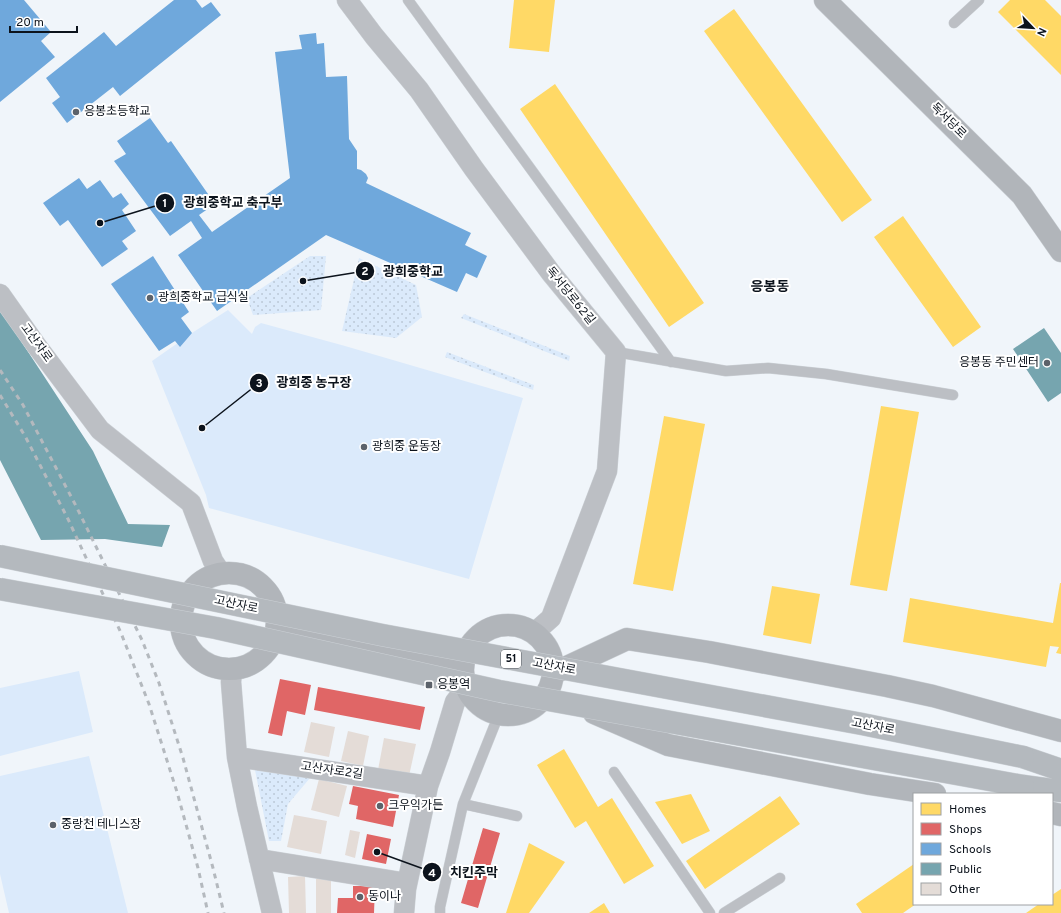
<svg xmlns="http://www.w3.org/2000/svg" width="1061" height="913" font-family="Overpass,'Noto Sans KR',sans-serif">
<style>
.grass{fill:url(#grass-dots)}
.pitch{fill:#dbeafb}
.homes{fill:#ffd966}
.shops{fill:#e06666}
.schools{fill:#6fa8dc}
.public{fill:#76a5af}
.building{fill:#e4dcd7}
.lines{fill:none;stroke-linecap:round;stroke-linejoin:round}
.service-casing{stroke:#ccd1d6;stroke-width:11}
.minor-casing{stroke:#ccd1d6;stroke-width:21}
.secondary-casing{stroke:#ccd1d6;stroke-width:23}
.primary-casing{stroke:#ccd1d6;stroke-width:23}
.service{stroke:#bcbfc4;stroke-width:10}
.minor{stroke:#bcbfc4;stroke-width:20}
.secondary{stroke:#b1b5ba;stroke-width:22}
.primary{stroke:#b4b9be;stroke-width:22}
.rail{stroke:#b4b9be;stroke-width:3;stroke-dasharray:5 5;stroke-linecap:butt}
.primary-bridge-casing{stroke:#ccd1d6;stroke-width:23;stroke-linecap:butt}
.primary-bridge{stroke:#b4b9be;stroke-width:22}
.poi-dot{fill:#5c626a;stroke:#fff;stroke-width:1.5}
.labels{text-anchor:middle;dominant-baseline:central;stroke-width:4;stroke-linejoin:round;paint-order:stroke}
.shield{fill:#fff;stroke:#555a60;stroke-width:1}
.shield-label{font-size:11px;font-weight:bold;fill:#0c131c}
.poi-label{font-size:12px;fill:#0c131c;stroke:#fff;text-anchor:start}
.street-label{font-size:12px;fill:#0c131c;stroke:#fff}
.quarter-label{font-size:14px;font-weight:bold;fill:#0c131c;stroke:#fff}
.leader{fill:none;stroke:#0c131c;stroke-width:1.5}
.callout-dot{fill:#0c131c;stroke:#fff;stroke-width:1.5}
.mark-label{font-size:12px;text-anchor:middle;font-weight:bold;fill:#fff}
.callout-label{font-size:13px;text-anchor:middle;font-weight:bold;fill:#0c131c;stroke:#fff;stroke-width:4;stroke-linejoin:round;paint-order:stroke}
</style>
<defs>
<pattern id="grass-dots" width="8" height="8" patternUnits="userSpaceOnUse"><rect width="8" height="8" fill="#dbeafb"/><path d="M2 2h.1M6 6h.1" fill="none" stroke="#bbc8d7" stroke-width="1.8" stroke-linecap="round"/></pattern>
</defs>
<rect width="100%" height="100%" fill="#f0f5fa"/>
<path class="grass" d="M310,256h16l-5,54 -68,5 -6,-17z
M359,258l57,27 6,32 -26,21 -54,-7z
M464,314l106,42 -1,5 -108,-43z
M447,352l87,33 -1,5 -88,-33z
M255,770l55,8 -22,26 -7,37h-12z"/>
<path class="pitch" d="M228,310l24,24 3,-7 6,-4 84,23 178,52 -54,181 -260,-71 -3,-13 -54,-134 43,-30z
M79,671l14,61 -93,24v-68z
M89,756l39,157h-119l-9,-39v-98z"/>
<path class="homes" d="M514,0h41l-6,52 -40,-4z
M1010,0h35l16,16v59l-63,-63z
M734,9l138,191 -30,22 -138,-191z
M555,84l149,219 -35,24 -149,-218z
M903,216l78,111 -28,20 -79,-110z
M881,406l38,6 -32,179 -37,-6z
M664,416l41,8 -32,167 -40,-7z
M1060,583h1v71l-5,-1 3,-6 -9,-1 -4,21 -143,-25 7,-44 143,25z
M772,586l48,8 -9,50 -48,-9z
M564,749l34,58 14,-9 42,68 -30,18 -38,-63 -11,7 -38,-63z
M691,794l19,37 -28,13 -27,-42z
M780,796l20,28 -95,65 -19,-28z
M529,843l36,19 -36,51h-23z
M914,864v40h2l-13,9h-41l-6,-9z
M1061,889v24h-35l13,-9h13v-9z
M604,903l6,10h-21z"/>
<path class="shops" d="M280,679l31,6 -6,30 -18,-4 -5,25 -14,-3z
M318,687l107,20 -5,23 -106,-20z
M353,786l46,9 -6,32 -37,-8 2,-13 -9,-2z
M483,828l17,5 -22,75 -17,-5z
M367,834l24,5 -5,25 -24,-5z
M353,886h22l-1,27h-37l1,-15h15z"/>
<path class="schools" d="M0,0h24l27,32 -10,9 14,16 -55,45z
M174,0h22l6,8 9,-6 10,13 -101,81 -7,-9 -46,36 -15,-20 8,-6 -14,-19 58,-46 12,14z
M316,33l1,11 7,-1 2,34 21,-1 2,63 8,12v18l4,1 5,4 2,4 -2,5 105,50 -6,12 22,11 -10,22 -11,-5 -9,19 -131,-57 -109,76 -39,-56 24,-17 -11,-17 -21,15 -56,-75 12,-7 -9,-13 33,-23 18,25 3,-2 44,63 -16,11 13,17 78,-54 -15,-126 27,-3 -3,-14z
M79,178l8,11 13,-9 13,18 8,-5 8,11 -7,6 14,21 -14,10 6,8 -26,18 -34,-47 -8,6 -17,-23z
M153,256l36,56 -8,6 11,15 -12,14 -5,-6 -16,10 -48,-67z"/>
<path class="public" d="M0,309l93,142 35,73 42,1 -8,22 -57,-8 -64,1 -41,-80z
M1044,328l17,25v40l-13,9 -35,-53z"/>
<path class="building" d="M311,722l24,5 -6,30 -25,-5z
M348,731l21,5 -6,30 -22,-5z
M384,738l32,6 -7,32 -31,-6z
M319,779l28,7 -8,31 -28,-7z
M294,815l33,6 -6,33 -34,-7z
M350,830l10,2 -5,26 -10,-3z
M305,876l1,37h-17l-1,-36z
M316,879h15v34h-15z"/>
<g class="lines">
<defs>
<path id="service" d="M408,0l263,362
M954,23l25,-23
M616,352l110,19 42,-3 58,6 127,21
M614,772l96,141
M463,804l54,12
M440,913v-6l23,-103 36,-90
M724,913l56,-35"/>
<path id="minor" d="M347,0l27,36 45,54 55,79 77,104 65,79 -9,119 -56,147 -17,15
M0,294l36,51 64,85 91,73 22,58 8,12
M232,669l-1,13 6,75 10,50 25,106
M237,757l191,29
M259,859l148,24
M404,913l2,-24 22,-103 12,-34 15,-50 11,-14"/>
<path id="secondary" d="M825,0l197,195 39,56
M181 621a48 48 0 1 1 96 0a48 48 0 1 1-96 0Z
M283,625l180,40
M463 670a45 45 0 1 1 90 0a45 45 0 1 1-90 0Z
M554,673l73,-34 82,13 178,34 46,10 128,35
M594,713l74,32 202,39 65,10
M1052,813l9,2"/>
<path id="primary" d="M1023,757l38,13
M1023,786l38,5"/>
</defs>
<use href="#service" class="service-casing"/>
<use href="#minor" class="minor-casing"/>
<use href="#secondary" class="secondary-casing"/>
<use href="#primary" class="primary-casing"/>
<use href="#service" class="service"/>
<use href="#minor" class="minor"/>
<use href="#secondary" class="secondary"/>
<use href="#primary" class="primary"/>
<path class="rail" d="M0,370l23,35 53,101 66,134 17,43 24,75 30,110 11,45
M0,395l25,41 43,83 53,114 28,71 28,88 21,76 10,45"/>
<defs>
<path id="primary-bridge" d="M0,556l382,79 480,89 161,33
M0,589l216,39 283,63 524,95"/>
</defs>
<use href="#primary-bridge" class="primary-bridge-casing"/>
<use href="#primary-bridge" class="primary-bridge"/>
</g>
<g class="poi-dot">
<circle cx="76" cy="112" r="4"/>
<circle cx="150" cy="298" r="4"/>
<circle cx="1047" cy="363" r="4"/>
<circle cx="364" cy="447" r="4"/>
<rect x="425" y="681" width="8" height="8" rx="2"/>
<circle cx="380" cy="806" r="4"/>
<circle cx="53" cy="825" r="4"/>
<circle cx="360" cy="897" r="4"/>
</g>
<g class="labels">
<rect class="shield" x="501" y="650" width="20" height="18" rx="3"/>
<g class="shield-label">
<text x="511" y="659">51</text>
</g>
<g class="poi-label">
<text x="84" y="112">응봉초등학교</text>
<text x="158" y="298">광희중학교 급식실</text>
<text x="1039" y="363" text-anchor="end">응봉동 주민센터</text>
<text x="372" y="447">광희중 운동장</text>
<text x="437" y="685">응봉역</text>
<text x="388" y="806">크우익가든</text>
<text x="61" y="825">중랑천 테니스장</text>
<text x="368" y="897">동이나</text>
</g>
<g class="street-label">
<text transform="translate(948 121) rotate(45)">독서당로</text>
<text transform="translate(570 296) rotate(51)">독서당로62길</text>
<text transform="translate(36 343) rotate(54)">고산자로</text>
<text transform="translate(236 605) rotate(12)">고산자로</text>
<text transform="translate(554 667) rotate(11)">고산자로</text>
<text transform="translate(873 727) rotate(11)">고산자로</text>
<text transform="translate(332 771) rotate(8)">고산자로2길</text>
</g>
<g class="quarter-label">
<text x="770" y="287">응봉동</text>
</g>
</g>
<path class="leader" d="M100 223L165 203M303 281L365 271M202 428L259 383M377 852L432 872"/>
<g class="callout-dot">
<circle cx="100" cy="223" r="4"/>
<circle cx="303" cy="281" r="4"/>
<circle cx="202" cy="428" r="4"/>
<circle cx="377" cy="852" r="4"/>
<circle cx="165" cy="203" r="10"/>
<circle cx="365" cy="271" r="10"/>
<circle cx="259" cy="383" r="10"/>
<circle cx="432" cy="872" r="10"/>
</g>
<g class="mark-label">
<text x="165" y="207">1</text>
<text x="365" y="275">2</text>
<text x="259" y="387">3</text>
<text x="432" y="877">4</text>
</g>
<g class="callout-label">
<text x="233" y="207">광희중학교 축구부</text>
<text x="413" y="276">광희중학교</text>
<text x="314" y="387">광희중 농구장</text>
<text x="474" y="877">치킨주막</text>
</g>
<rect x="913" y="793" width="140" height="112" fill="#ffffff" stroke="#9ea1a4"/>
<rect x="921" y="803" width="20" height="12" fill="#ffd966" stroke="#9ea1a4"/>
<text x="949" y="813" font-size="12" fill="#0c131c">Homes</text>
<rect x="921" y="823" width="20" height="12" fill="#e06666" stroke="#9ea1a4"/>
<text x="949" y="833" font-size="12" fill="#0c131c">Shops</text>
<rect x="921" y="843" width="20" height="12" fill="#6fa8dc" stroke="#9ea1a4"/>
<text x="949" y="853" font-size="12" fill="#0c131c">Schools</text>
<rect x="921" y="863" width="20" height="12" fill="#76a5af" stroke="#9ea1a4"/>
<text x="949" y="873" font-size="12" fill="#0c131c">Public</text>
<rect x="921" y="883" width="20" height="12" fill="#e4dcd7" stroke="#9ea1a4"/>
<text x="949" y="893" font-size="12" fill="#0c131c">Other</text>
<g transform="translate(1033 28) rotate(115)" stroke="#ffffff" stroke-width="3" paint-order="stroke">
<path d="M0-3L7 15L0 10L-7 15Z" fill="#0c131c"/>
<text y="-6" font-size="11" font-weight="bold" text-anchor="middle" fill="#0c131c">N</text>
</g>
<path d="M10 26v6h67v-6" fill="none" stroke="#0c131c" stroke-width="2"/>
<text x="16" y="26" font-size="12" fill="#0c131c" stroke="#ffffff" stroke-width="3" paint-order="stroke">20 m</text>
</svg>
